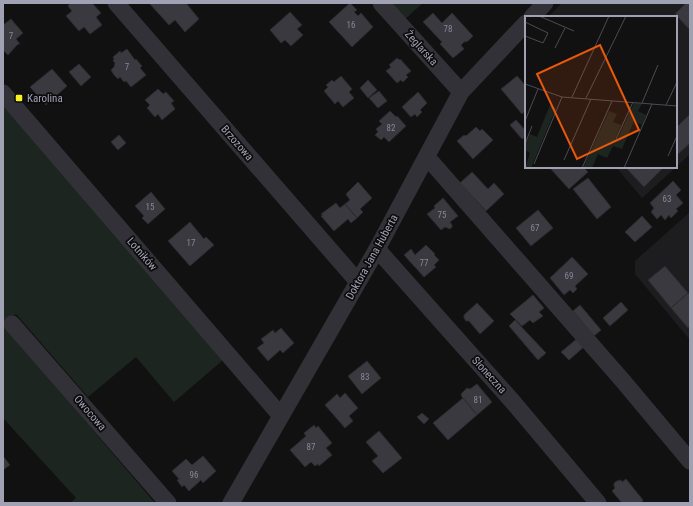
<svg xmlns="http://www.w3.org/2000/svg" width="693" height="506" font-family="'Roboto Condensed',sans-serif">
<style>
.built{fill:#1d1d1f}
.green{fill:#1d2520}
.building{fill:#3a393f;stroke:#2c2a2e}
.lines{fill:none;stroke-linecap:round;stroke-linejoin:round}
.minor{stroke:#323137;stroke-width:17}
.poi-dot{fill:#f9f122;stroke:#0c0c0d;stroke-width:1.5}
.labels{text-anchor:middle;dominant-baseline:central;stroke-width:3.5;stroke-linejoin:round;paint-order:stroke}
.number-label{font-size:9px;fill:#878797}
.street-label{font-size:11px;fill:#a1a1b4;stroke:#0c0c0d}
.poi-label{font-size:11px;fill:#a1a1b4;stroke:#0c0c0d;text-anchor:start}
.inset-road{fill:none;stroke:#4b4b53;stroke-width:1}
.view{fill:#e8590c;fill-opacity:0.15;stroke:#e8590c;stroke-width:2}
.inset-edge{fill:none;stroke:#a1a1b4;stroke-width:2}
</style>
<rect width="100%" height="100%" fill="#111112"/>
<path class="built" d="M562,3h128v151l-14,13v-150h-128z
M616,167h60l-34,31z
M690,212v128l-55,-66v-13z"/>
<path class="green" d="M391,3h32l-18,16z
M3,104l220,256 -49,42 -38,-45 -48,40 -72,-83 -13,10z
M3,325l152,178h-85l6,-5 -73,-80z"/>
<path class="building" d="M70,3h17l1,1 4,-1 9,10 -5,4 6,8 -12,9 -6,-7 -5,4 -13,-15 6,-5 -4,-5z
M149,3h37l13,16 -14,13 -10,-12 -6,5z
M350,3l7,7 -3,2 4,4 3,-3 12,14 -21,20 -23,-25z
M686,3h4v25l-1,1 -14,-15z
M290,12l12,13 -5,4 6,6 -12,11 -6,-6 -4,3 -11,-13z
M433,13l9,10 10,-10 21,23 -5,5 -4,1 -3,3 3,4 -11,9 -13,-14 2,-2 -19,-20z
M11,19l12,14 -7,6 4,5h-2l-10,11 -5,-5v-25z
M127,49l8,11 1,-1 6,7 -2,2 6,7 -15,12 -5,-6 -2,1 -4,-5 -2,2 -4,-4 -3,-5 3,-3 1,-4 -2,-2 1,-2 -1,-2 7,-6 1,2z
M397,58l2,2 1,-1 11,12 -5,4 2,2 -5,5 -2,-2 -4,3 -11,-12 5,-4 -2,-2z
M79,64l12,13 -10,9 -12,-14z
M52,69l15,17 -21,19 -16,-18z
M341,76l11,13 -3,3 5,6 -11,9 -5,-6 -3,3 -11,-13 4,-4 -2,-2 6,-5 2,2z
M517,76l9,10v24l-4,4 -21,-25z
M368,80l9,10 -9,8 -8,-10z
M158,89l5,5 3,-2 8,9 -3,2 4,6 -13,11 -4,-6 -3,3 -8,-9 3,-3 -5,-5z
M379,91l8,10 -9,7 -9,-10z
M418,92l9,11 -7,7 2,2 -5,5 -2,-3 -4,3 -9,-10z
M390,111l6,6 1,-1 9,10 -17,16 -5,-5 -3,3 -6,-5 3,-3 -2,-3 6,-5 -3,-3z
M690,114v29l-14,13v-28z
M516,120l10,11v5l-4,3 -12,-14z
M476,127l4,4 2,-2 11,11 -20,19 -16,-18 7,-6 2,1z
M119,135l7,8 -8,7 -7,-8z
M549,167h34l5,5 -19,17z
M625,167h39l-20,20z
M472,172l16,17 6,-6 10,11 -18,17 -26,-28z
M588,178l23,29 -14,12 -24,-30z
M673,181l8,9 -5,5 7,8 -7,6 2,2 -7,7 -2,-3 -4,5 -4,-5 -4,4 -6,-7 3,-4 -4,-5z
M358,182l14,16 -12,11 3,3 -6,6 -12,-14 5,-4 -4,-6z
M151,192l14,17 -17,15 -6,-6 2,-2 -9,-10z
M443,198l15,18 -8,6 2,3v2l-2,2 -5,-2 -4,3 -14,-16 8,-6 -1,-2z
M336,203l4,5 5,-4 12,14 -6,5 -3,-4 -14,12 -13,-15 2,-1 -2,-1z
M538,210l15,18 -22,18 -15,-18z
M642,216l10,11 -17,15 -10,-10z
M190,222l14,17 2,-2 8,8 -24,21 -22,-25z
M426,245l9,9 -1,1 5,5 -5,5 2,2 -12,10 -20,-22 7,-6 4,6z
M572,257l16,17 -13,12 2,3 -4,4 -3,-3 -6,5 -14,-17z
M665,266l23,27 -17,15 -23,-28z
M688,293l2,2v32l-2,1 -17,-20z
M533,295l11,13 -5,4 4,4 -10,7 -3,-3 -8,6 -12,-12z
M621,302l7,8 -18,16 -7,-8z
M477,303l17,18 -14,13 -11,-13h-3l-2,-3v-3z
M580,305l21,25 -7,6 -21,-25z
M515,320l31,33 -8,7 -29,-34z
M281,328l13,15 -11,10 -3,-3 -12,11 -11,-13 7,-5 -3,-4 12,-9 2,3z
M579,337l7,8 -17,15 -8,-8z
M367,361l14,17 -19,16 -14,-18z
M477,384l15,18 -15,13 -15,-18 -1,-3 6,-6 3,1z
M345,393l13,15 -9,8 4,5 -8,7 -20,-23 12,-11 3,4z
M463,398l14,17 -29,25 -15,-17z
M422,413l7,6 -5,5 -7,-7z
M314,425l2,3 2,-2 14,17 -6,5 6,7 -13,11 -1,-2 -3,2 -4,-4 -6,5 -15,-17 16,-14 -2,-3z
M379,431l23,27 -19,15 -11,-12 6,-5 -12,-14z
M3,456l7,9 -7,5z
M203,456l13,15 -13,12 -2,-3 -12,11 -5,-6 -2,2 -5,-7 2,-1 -7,-8 14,-12 6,6z
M626,479l17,21 -1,2 1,1h-21l-10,-12 3,-3 -1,-2v-3l3,-2 4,-1 1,2z"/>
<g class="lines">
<path class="minor" d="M116,3l242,279
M381,3l80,89
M532,17l13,-14
M3,93l278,323
M427,157l196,224 67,80
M377,249l136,153 85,101
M12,324l156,179
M231,503l146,-254 84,-157 65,-69"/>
</g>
<rect class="poi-dot" x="15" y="94" width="8" height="8" rx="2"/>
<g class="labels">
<g class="number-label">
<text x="351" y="25">16</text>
<text x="448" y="29">78</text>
<text x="11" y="36">7</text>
<text x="127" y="67">7</text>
<text x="391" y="128">82</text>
<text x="667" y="199">63</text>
<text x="150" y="207">15</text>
<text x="442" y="215">75</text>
<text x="535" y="228">67</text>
<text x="191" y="243">17</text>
<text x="424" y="263">77</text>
<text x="569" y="276">69</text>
<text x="365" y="377">83</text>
<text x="478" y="400">81</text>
<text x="311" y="447">87</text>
<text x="194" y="475">96</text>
</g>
<g class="street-label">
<text transform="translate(421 48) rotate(48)">Żeglarska</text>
<text transform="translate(237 143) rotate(49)">Brzozowa</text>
<text transform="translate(142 254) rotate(49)">Lotników</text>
<text transform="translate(372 257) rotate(-61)">Doktora Jana Huberta</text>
<text transform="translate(489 375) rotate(48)">Słoneczna</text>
<text transform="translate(90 413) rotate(49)">Owocowa</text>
</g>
<g class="poi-label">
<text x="27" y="98">Karolina</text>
</g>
</g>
<g transform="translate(525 16)">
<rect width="152" height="152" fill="#111112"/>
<path d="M109,87l8,1 -4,7 8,4 -4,10 -8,-4 -12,28 -9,-3 -6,12 -9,-4 -6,14h-9l26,-57 8,3 -4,8 8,3 -6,14 2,1zM25,89l6,3 -25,60h-6l5,-15 -5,-3v-5l5,-11 7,3z" fill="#1d2520"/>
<path class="inset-road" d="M14,0l35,15M0,6l23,11 -5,10 -18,-7M30,32l10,-20M0,68l37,13 115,9M47,81l37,-81M61,82l40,-82M117,87l16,-38M141,89l11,-23M0,105l13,-32M91,123l17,-37M0,128l7,-18M143,140l9,-20M39,144l27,-61M9,148l28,-67M57,152l30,-67M99,152l28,-64"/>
<path class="view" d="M75,29l39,85 -62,29 -40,-85z"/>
<rect width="152" height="152" class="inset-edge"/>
</g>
<rect width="693" height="506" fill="none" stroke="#a1a1b4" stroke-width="8"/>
</svg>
